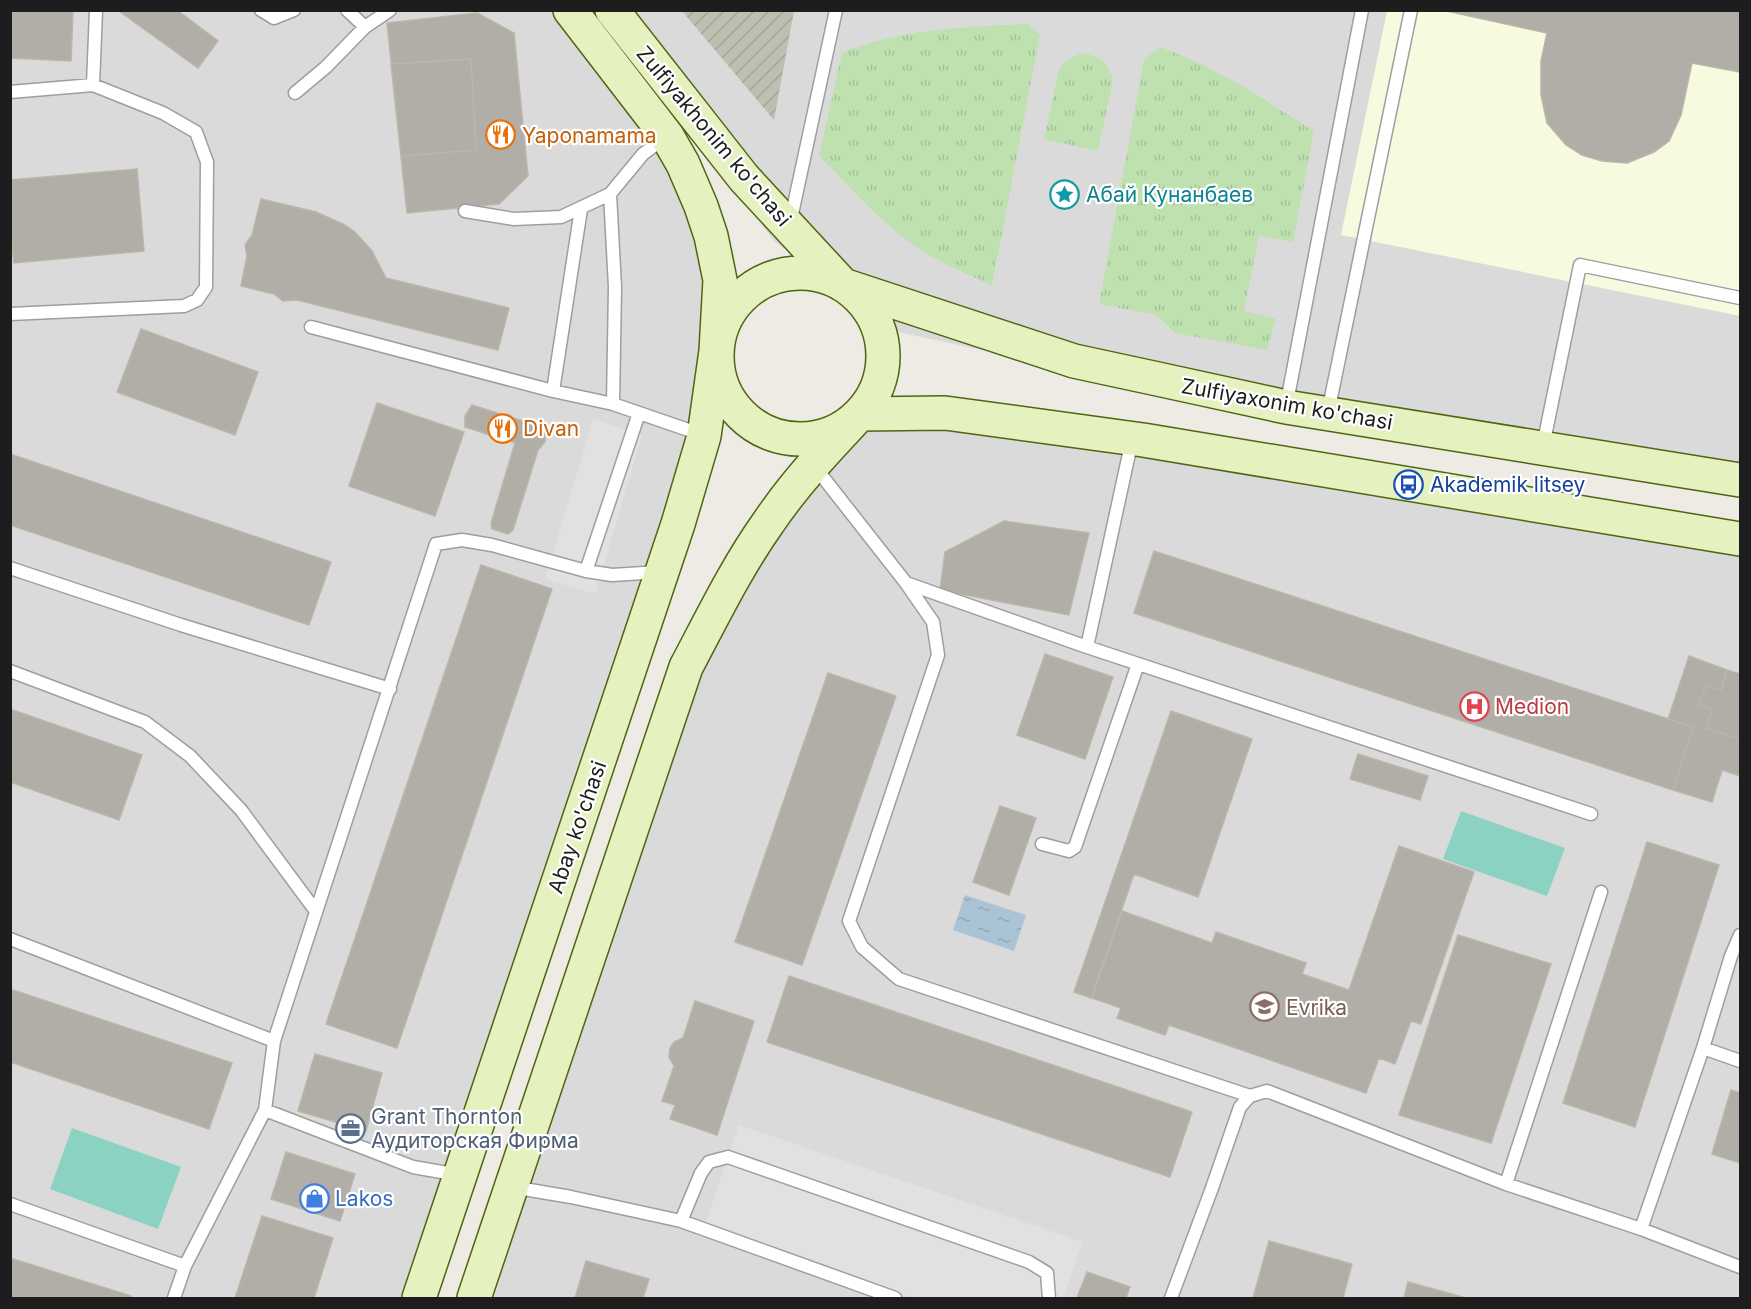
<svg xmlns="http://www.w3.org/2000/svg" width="1751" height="1309" font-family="Inter,sans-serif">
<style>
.residential{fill:#dbdada}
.education{fill:#f6fadf}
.construction{fill:url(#construction-furrows)}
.grass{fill:url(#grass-tufts)}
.pitch{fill:#8bd2c3}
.parking{fill:#e1e1e1}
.water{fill:url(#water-ripples)}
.building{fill:#b1ada7;stroke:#bcb5a8;stroke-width:1.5}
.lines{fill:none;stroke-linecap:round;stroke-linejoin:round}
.service-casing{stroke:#9e9e9e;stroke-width:15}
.secondary-casing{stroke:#4e6512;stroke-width:36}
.service{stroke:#fff;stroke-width:12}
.secondary{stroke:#e5f1be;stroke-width:33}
.labels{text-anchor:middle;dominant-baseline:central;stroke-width:4.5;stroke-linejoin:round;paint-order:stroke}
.food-label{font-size:21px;fill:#c56008;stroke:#fff;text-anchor:start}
.street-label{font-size:21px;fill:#1d1d1d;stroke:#fff}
.culture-label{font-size:21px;fill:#0d838f;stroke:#fff;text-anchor:start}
.transit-label{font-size:21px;fill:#164399;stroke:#fff;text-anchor:start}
.health-label{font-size:21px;fill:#be3a42;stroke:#fff;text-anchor:start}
.education-label{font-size:21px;fill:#785e54;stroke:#fff;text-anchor:start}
.service-label{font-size:21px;fill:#4e5e75;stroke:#fff;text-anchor:start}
.shop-label{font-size:21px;fill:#366cbe;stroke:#fff;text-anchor:start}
</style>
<defs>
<pattern id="construction-furrows" width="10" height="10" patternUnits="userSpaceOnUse" patternTransform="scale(1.5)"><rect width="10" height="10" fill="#bdc0b1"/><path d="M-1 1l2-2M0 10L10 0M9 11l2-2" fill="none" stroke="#a2a598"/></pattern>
<pattern id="grass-tufts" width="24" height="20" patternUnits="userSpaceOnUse" patternTransform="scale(1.5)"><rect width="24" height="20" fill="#bfe1b0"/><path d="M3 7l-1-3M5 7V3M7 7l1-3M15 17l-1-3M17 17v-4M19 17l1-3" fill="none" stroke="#a4c197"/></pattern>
<pattern id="water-ripples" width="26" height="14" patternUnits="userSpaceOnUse" patternTransform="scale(1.5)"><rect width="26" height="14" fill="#aac4d5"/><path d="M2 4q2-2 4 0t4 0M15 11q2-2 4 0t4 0" fill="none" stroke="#92a8b6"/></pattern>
</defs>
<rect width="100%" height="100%" fill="#edebe4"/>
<path class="residential" d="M10,11h560l113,153 33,187 -297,947h-408z
M589,11h1151v469l-586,-93 -279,-60 -10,-19 -90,-66 -124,-159z
M860,414l880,125v759h-1266l212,-631z"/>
<path class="education" d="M1387,11h353v305l-399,-81z"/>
<path class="construction" d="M682,11h112l-20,109z"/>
<path class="grass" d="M1028,24l12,11 -48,250c-25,-11 -51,-22 -74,-37 -37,-24 -67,-61 -99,-92l23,-103c60,-25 123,-26 186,-29z
M1161,47l40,17 38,20 75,47 -21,111 -34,-6 -15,75 32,8 -9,31 -92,-17 -19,-18 -57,-11 45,-245z
M1081,53c18,3 28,8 32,27l-15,71 -54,-12 15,-70 5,-7z"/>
<path class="pitch" d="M1461,811l104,37 -18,48 -104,-37z
M72,1128l109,39 -23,62 -108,-40z"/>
<path class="parking" d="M593,419l49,16 -47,159 -50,-15z
M739,1125l344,117 -20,56h-149l-210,-70z"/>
<path class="water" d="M965,895l61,20 -12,36 -61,-21z"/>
<path class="building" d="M10,10h63l-2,51 -61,-3z
M177,10l41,31 -20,27 -79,-57z
M1442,10h298v62l-48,-9 -11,52 -12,26 -15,11 -27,11 -25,-2 -20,-6 -16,-10 -19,-22 -6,-28v-34l6,-28z
M477,13l37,20 14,143 -29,28 -92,9 -20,-190z
M471,59l5,91 -75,6 -10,-92z
M137,169l7,82 -130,12 -4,-35v-48z
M261,199l55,13 27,12 12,8 17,19 14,27 123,30 -11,42 -201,-50 -14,1 -9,-7 -33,-8 6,-30 -2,-11 7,-10z
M141,329l117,43 -23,63 -118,-43z
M377,403l87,29 -29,84 -86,-30z
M472,405l73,23v14l-7,8 -25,80 -5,4 -16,-5 -1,-6 24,-80 -50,-16v-11z
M10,454l321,108 -22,63 -299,-100z
M1004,521l85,12 -20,82 -129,-25 5,-38z
M1154,551l539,176 -20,63 -539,-177z
M481,565l71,24 -155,459 -71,-24z
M1045,654l68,23 -28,82 -68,-24z
M1689,656l38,14 -6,20 -15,-5 -7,20 13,4 -6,19 34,11v37l-18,-6 -10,32 -39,-12 20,-63 -25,-8z
M1727,670l13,4v65l-34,-11 6,-19 -13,-4 7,-20 15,5z
M828,673l68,23 -94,269 -67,-23z
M10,709l132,46 -23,65 -109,-38z
M1171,711l81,28 -54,158 -64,-23 -43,124 -17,-6z
M1358,754l70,22 -8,24 -70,-21z
M1000,806l36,12 -27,77 -36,-13z
M1647,842l72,23 -84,262 -72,-24z
M1399,846l75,26 -53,152 -10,-3 -16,43 -16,-6 -13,35 -197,-68 -4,10 -48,-17 4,-10 -29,-10 30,-87 90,32 4,-11 90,31 -4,11 47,16z
M1458,935l93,29 -60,179 -92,-28z
M789,976l403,136 -22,65 -403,-135z
M10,989l222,74 -23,66 -199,-67z
M695,1001l59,20 -37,114 -47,-16 5,-14 -13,-4 12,-35 -5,-9 1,-9 4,-6 9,-4z
M315,1054l67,19 -16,58 -68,-20z
M1731,1090l9,3v70l-28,-9z
M286,1152l69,22 -15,47 -69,-22z
M262,1216l71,22 -19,60h-79z
M1269,1241l83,23 -9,34h-90z
M10,1258l121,38 -1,2h-120z
M586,1261l63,18 -6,19h-68z
M1087,1272l43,15 -4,11h-49z
M1408,1282l58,16h-62z"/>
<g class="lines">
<defs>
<path id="service" d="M261,10l13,8 20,-8
M347,10l18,17
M93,85l3,-75
M10,92l83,-7 70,28 33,19 11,30 -1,125 -9,13 -13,6 -174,8
M295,93l31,-26 39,-40 25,-17
M610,194l5,93 -2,117
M465,211l49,8 47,-2 49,-23 33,-40 24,-18
M790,223l46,-213
M311,327l242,64 60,13 90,31
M553,391l28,-182
M1286,407l76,-397
M1328,412l83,-402
M1132,440l-45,207 504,167
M1543,446l37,-181 160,33
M815,467l91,116 181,64
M10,568l171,57 209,64
M586,571l53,-158
M906,583l27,39 5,33 -89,266 13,26 37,32 351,117
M10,671l135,51 45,34 51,54 74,100
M1042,844l27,7 6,-4 63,-183
M10,939l264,102
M1703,1048l37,13
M265,1110l148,57 46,8
M1506,1184l95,-292
M512,1187l59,10 110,24 214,77
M10,1204l175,62
M681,1221l20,-48 8,-11 19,-5 301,105 18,11 2,25
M1641,1229l62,-181 28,-92 9,-21
M174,1298l11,-32 80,-156 9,-69 162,-497 26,-4 30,5 94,26 26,4 48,-3
M1171,1298l41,-110 28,-81 10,-11 17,-5 239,93 135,45 99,38"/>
<path id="secondary" d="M612,10l132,168 99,107 231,76 79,17 133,29 454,73
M717 356a83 83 0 1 1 166 0a83 83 0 1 1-166 0Z
M419,1298l259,-774 26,-88 12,-85 4,-71 -9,-44 -10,-30 -18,-42 -16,-28 -97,-126
M474,1298l212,-631c26,-49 50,-99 82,-144 27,-40 59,-74 92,-109l85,-1 198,27 597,99"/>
</defs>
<use href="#service" class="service-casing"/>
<use href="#secondary" class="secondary-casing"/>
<use href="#service" class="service"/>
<use href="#secondary" class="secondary"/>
</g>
<defs>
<symbol id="restaurant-ring" viewBox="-11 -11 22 22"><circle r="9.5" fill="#fff" stroke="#e8710a" stroke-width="1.5"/><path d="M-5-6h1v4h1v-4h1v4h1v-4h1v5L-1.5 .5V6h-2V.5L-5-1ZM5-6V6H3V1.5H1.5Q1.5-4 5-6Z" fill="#e8710a"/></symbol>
<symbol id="sight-ring" viewBox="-11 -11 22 22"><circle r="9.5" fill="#fff" stroke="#0f9aa8" stroke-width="1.5"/><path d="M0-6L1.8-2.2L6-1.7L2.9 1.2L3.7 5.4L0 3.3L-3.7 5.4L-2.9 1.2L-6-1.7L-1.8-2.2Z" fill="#0f9aa8"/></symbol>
<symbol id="bus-ring" viewBox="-11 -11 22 22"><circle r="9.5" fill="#fff" stroke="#1a4fb4" stroke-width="1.5"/><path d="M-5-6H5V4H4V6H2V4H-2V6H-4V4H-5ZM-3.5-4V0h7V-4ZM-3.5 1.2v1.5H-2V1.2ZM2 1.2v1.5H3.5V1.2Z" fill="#1a4fb4"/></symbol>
<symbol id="hospital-ring" viewBox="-11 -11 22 22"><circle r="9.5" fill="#fff" stroke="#e0444e" stroke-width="1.5"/><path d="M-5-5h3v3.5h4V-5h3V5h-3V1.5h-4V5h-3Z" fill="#e0444e"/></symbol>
<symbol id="school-ring" viewBox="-11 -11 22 22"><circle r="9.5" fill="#fff" stroke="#8d6e63" stroke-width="1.5"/><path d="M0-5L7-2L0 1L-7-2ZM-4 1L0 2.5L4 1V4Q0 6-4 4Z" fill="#8d6e63"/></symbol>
<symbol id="office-ring" viewBox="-11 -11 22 22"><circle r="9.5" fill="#fff" stroke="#5c6f8a" stroke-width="1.5"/><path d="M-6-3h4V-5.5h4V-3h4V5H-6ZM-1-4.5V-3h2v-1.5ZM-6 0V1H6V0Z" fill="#5c6f8a"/></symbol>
<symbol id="shop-ring" viewBox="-11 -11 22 22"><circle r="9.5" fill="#fff" stroke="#3f7fe0" stroke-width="1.5"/><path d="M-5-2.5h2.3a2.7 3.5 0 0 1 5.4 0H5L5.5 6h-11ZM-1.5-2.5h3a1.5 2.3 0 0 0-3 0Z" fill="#3f7fe0"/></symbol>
</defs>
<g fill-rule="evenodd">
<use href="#restaurant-ring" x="484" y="118" width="33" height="33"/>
<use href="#sight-ring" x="1048" y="178" width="33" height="33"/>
<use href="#restaurant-ring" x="486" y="412" width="33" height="33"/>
<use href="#bus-ring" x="1392" y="468" width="33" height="33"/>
<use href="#hospital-ring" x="1458" y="690" width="33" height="33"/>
<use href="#school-ring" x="1248" y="990" width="33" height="33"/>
<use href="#office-ring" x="334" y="1112" width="33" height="33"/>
<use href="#shop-ring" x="298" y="1182" width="33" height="33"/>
</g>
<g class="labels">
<g class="food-label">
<text x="522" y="135">Yaponamama</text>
<text x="523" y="428">Divan</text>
</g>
<g class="street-label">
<text transform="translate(714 136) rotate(50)">Zulfiyakhonim ko'chasi</text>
<text transform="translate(1287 404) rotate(10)">Zulfiyaxonim ko'chasi</text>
<text transform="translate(577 827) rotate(-71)">Abay ko'chasi</text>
</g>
<g class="culture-label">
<text x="1086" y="194">Абай Кунанбаев</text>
</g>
<g class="transit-label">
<text x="1430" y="484">Akademik litsey</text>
</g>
<g class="health-label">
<text x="1495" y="706">Medion</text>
</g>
<g class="education-label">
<text x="1286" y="1007">Evrika</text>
</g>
<g class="service-label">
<text x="371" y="1116">Grant Thornton<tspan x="371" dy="24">Аудиторская Фирма</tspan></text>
</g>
<g class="shop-label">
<text x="335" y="1198">Lakos</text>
</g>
</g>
<rect width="1751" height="1309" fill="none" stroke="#1d1d1d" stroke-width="24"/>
</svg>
